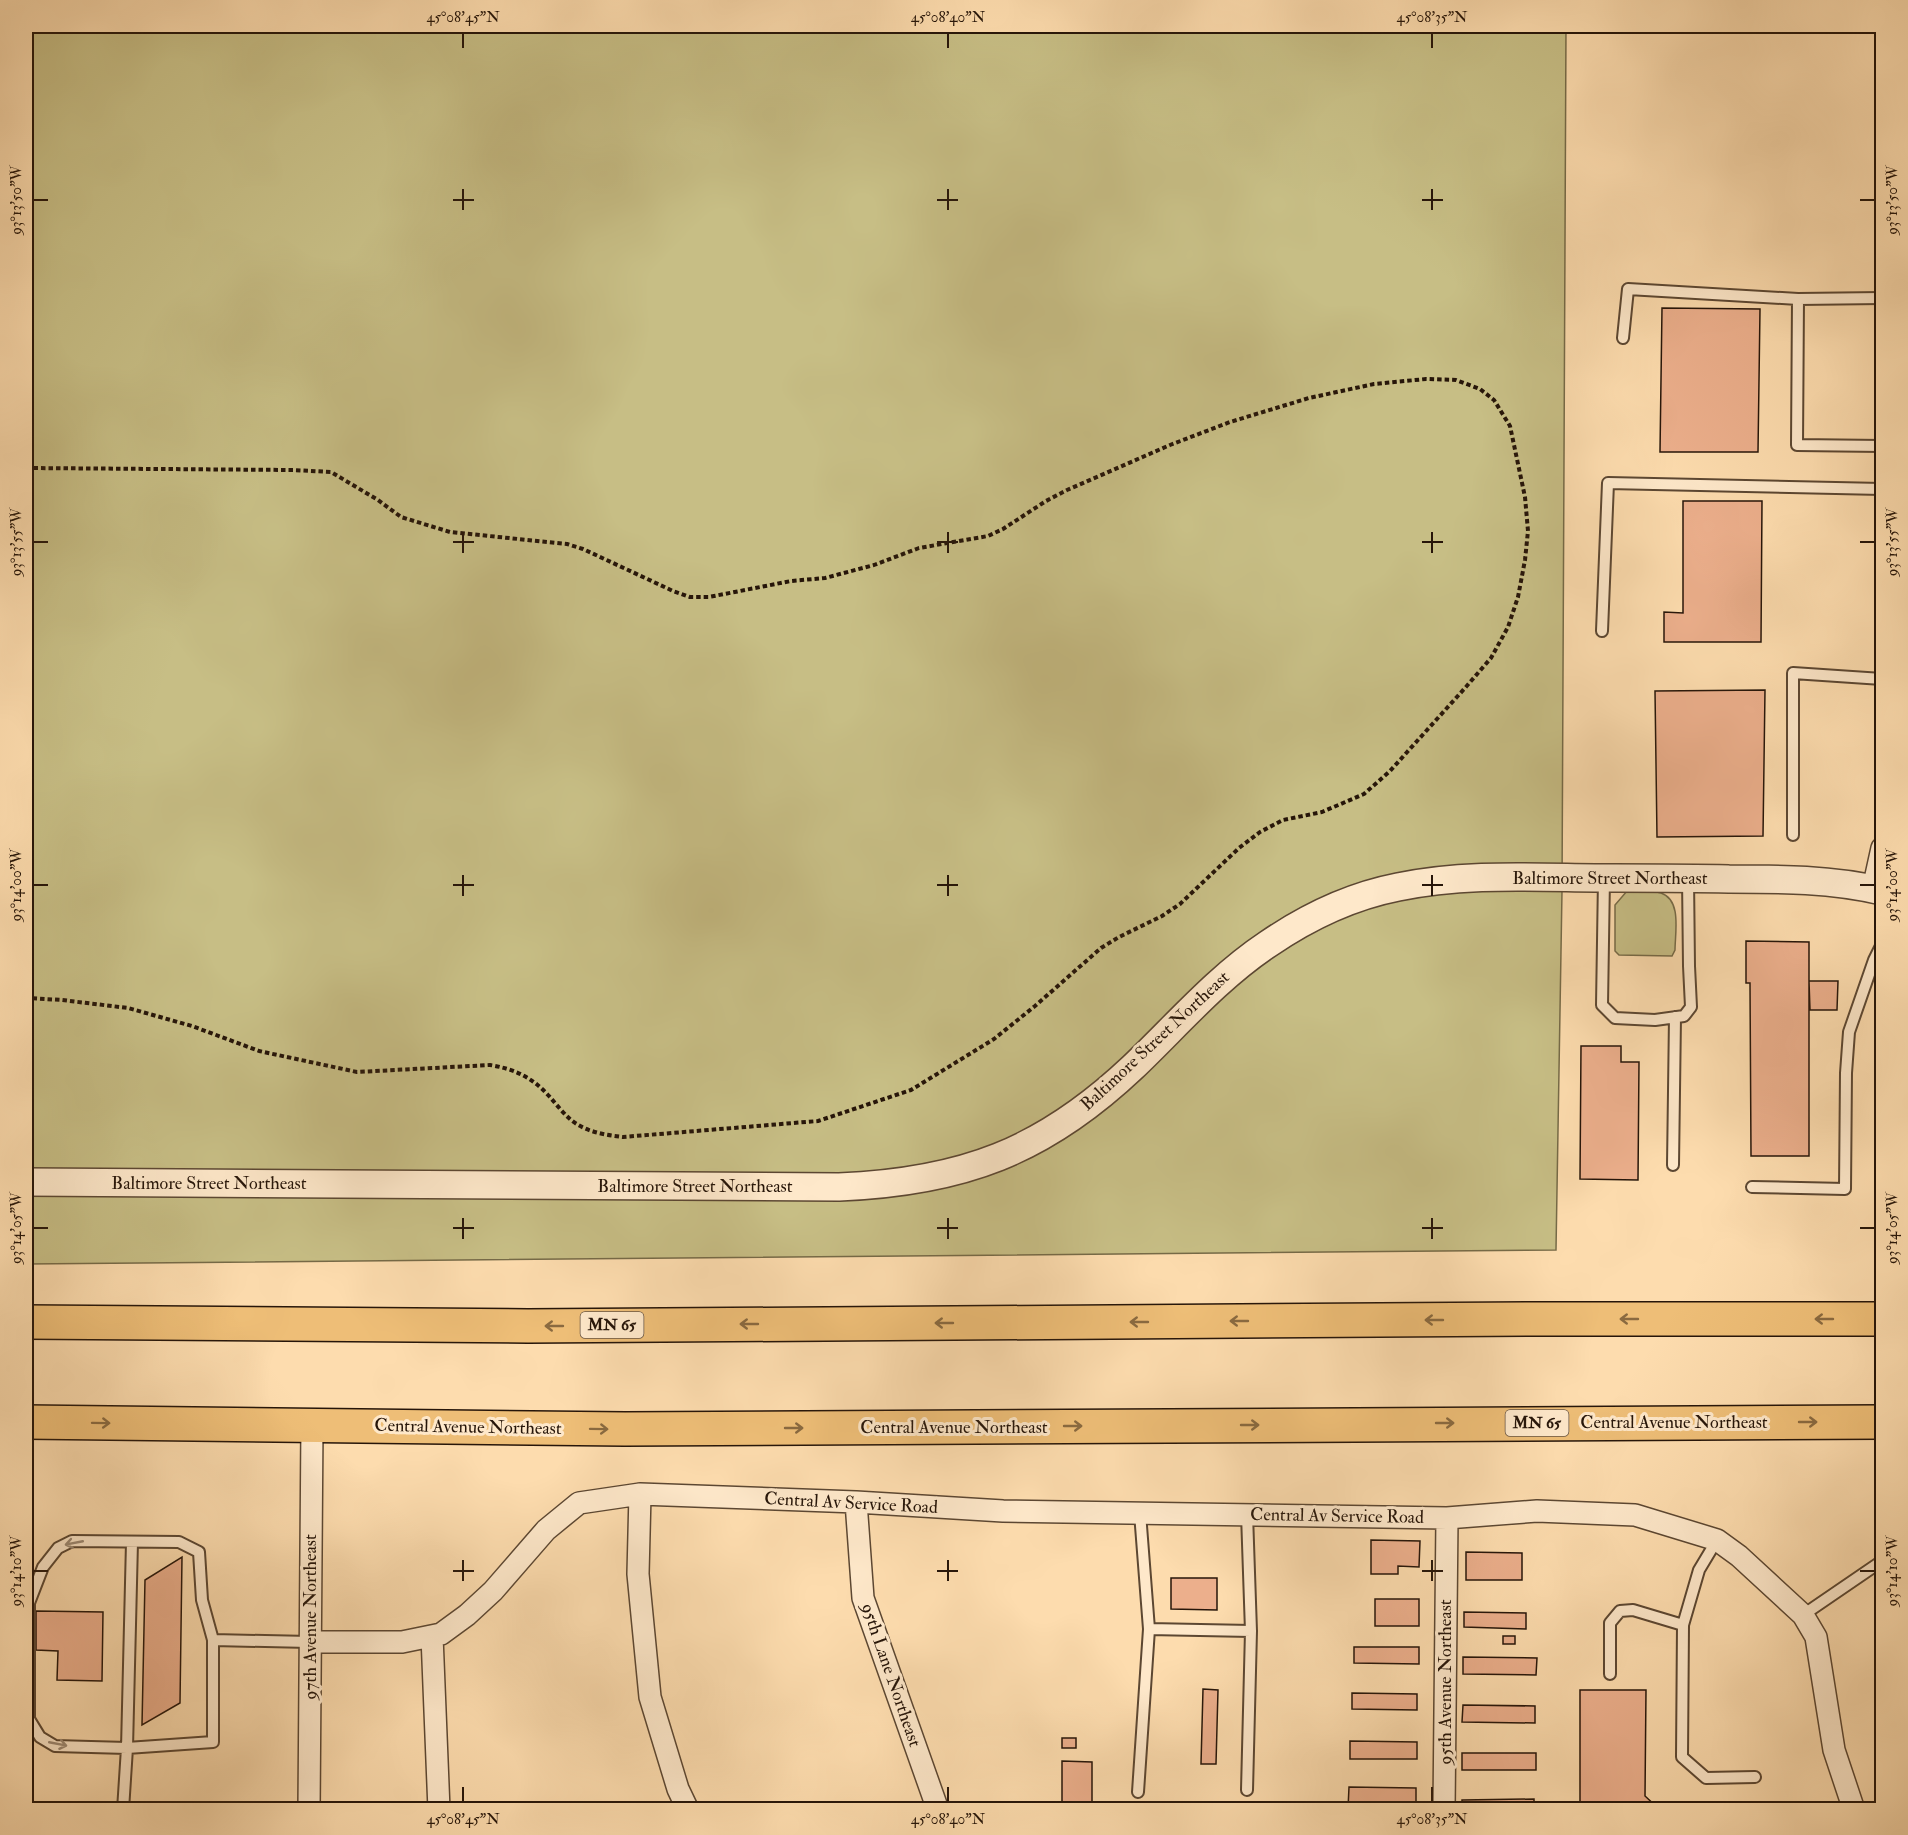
<svg xmlns="http://www.w3.org/2000/svg" width="1908" height="1835" font-family="'IM FELL Double Pica',serif">
<style>
.green{fill:#c7be85;stroke:#766a47;stroke-width:1.5}
.building{fill:#ecaf8c;stroke:#261509;stroke-width:1.5}
.lines{fill:none;stroke-linecap:round;stroke-linejoin:round}
.service-casing{stroke:#5c4732;stroke-width:14}
.minor-casing{stroke:#5c4732;stroke-width:24}
.tertiary-casing{stroke:#5c4732;stroke-width:30}
.trunk-casing{stroke:#261509;stroke-width:36}
.path{stroke:#261509;stroke-width:4;stroke-dasharray:4.5 3;stroke-linecap:butt}
.service{stroke:#fee8ca;stroke-width:10}
.minor{stroke:#fee8ca;stroke-width:21}
.tertiary{stroke:#fee8ca;stroke-width:27}
.trunk{stroke:#eebe77;stroke-width:33}
.oneway{stroke:#8a6a40}
.oneway2{stroke:#9d8973}
.ticks{fill:none;stroke:#261509;stroke-width:2}
.labels{text-anchor:middle;dominant-baseline:central;stroke-width:6;stroke-linejoin:round;paint-order:stroke}
.shield{fill:#fee8ca;stroke:#675443;stroke-width:1.5}
.shield-label{font-size:16px;font-weight:bold;fill:#261509}
.street-label{font-size:18px;fill:#261509;stroke:#fee8ca}
.neatline{fill:none;stroke:#261509;stroke-width:2}
.ticks-label{font-size:15px;text-anchor:middle;fill:#261509}
</style>
<rect width="100%" height="100%" fill="#fddcae"/>
<filter id="stains"><feTurbulence type="fractalNoise" baseFrequency=".00333" numOctaves="4"/><feColorMatrix values="0 0 0 0 .2 0 0 0 0 .09 0 0 0 0 .02 0 0 0 .5 -.17"/></filter>
<radialGradient id="worn" r=".72"><stop offset=".6" stop-color="#630" stop-opacity="0"/><stop offset="1" stop-color="#630" stop-opacity=".3"/></radialGradient>
<path class="green" d="M26,26h1540l-4,865 -6,359 -1530,14z
M1627,891c11,1 24,-1 34,2 21,7 14,40 14,57l-3,6 -53,-1 -4,-4v-46z"/>
<path class="building" d="M1662,308l98,1 -2,143h-98z
M1683,501h79l-1,141h-97v-30l19,1z
M1765,690l-2,146 -106,1 -2,-146z
M1746,941l63,1v214h-58l-1,-173h-4z
M1809,981h29l-1,29h-27z
M1581,1046h40v16h18l-1,118 -58,-1z
M1371,1540l49,1 -1,26 -21,-1v8h-27z
M1466,1552l56,1v27h-56z
M182,1557l-2,146 -38,22 3,-145z
M1171,1578h46v32l-46,-1z
M1375,1599h44v27h-44z
M36,1611l67,1 -1,69 -45,-1 1,-29 -22,-1z
M1464,1612l62,1v16l-62,-2z
M1503,1636h12v8h-12z
M1354,1647h65v17l-65,-1z
M1463,1657l74,1 -1,17 -73,-1z
M1203,1689l15,1 -2,74h-15z
M1580,1690h66l-1,106 15,14h-80z
M1352,1693l65,1v16l-65,-1z
M1463,1705l72,1v17l-73,-1z
M1062,1738h14v10h-14z
M1350,1741l67,1v17h-67z
M1462,1753h74v17h-74z
M1062,1761l30,1v48h-30z
M1349,1787l67,1v22l-68,-1z
M1534,1799v11h-72v-10z"/>
<g class="lines">
<defs>
<path id="service" d="M1882,298l-84,1 -1,146 85,1
M1623,338l5,-49 170,10
M1602,631l6,-148 274,6
M1793,835v-162l89,6
M1604,878l-2,127 13,13 40,2 29,-4 7,-9 -2,-41 -1,-88
M1673,1165l2,-148
M1752,1187l93,2 1,-116 3,-41 25,-72 8,-16
M1140,1513l9,116 102,2 -4,-117
M1717,1540l-18,30 -16,55 -1,132 24,21 49,-1
M132,1542l-5,206 -72,-2 -15,-9 -11,-18v-116l14,-36 15,-19 14,-7 107,1 20,10 3,48 11,40
M1803,1615l79,-54
M1610,1674v-51l10,-12 13,-1 50,15
M1247,1790l4,-159
M1138,1792l11,-163
M123,1810l4,-62 86,-6v-102l97,2"/>
<path id="minor" d="M1873,889l9,-41
M640,1494l-2,80 12,123 28,92 10,21
M856,1502l7,96 75,212
M432,1636l7,174
M310,1642h92l39,-8 26,-19 26,-24 53,-61 33,-27 61,-9 216,8 147,9 444,7 90,-7 98,4 82,25 22,16 64,59 13,22 18,113 20,60
M309,1810l3,-385
M1444,1810l3,-292"/>
<path id="tertiary" d="M26,1182l813,5c123,-5 204,-35 294,-120 44,-42 84,-89 135,-123 38,-26 84,-48 130,-57 70,-15 145,-9 217,-9 38,0 76,0 114,1 52,0 103,0 153,12"/>
<path id="trunk" d="M26,1322l502,4 1013,-7h341
M26,1422l599,7 1257,-7"/>
</defs>
<use href="#service" class="service-casing"/>
<use href="#minor" class="minor-casing"/>
<use href="#tertiary" class="tertiary-casing"/>
<use href="#trunk" class="trunk-casing"/>
<path class="path" d="M26,468l267,2 38,2 47,28 23,17 49,15 117,12 16,5 90,42 17,6h19l82,-16 34,-3 49,-13 45,-17 69,-12 15,-7 43,-28 21,-11 103,-45 60,-23 79,-24 65,-14 52,-5 30,1 24,9 14,11 16,26 15,71 3,34 -3,29 -7,37 -10,30 -17,31 -26,30 -75,83 -26,23 -42,18 -39,8 -23,12 -21,16 -59,56 -18,12 -43,21 -18,11 -66,58 -41,33 -83,51 -93,31 -195,16c-18,-2 -37,-5 -52,-17 -8,-7 -15,-16 -22,-24 -17,-19 -35,-27 -59,-31l-133,7 -98,-21 -67,-25 -64,-18 -66,-8 -36,-2"/>
<use href="#service" class="service"/>
<use href="#minor" class="minor"/>
<use href="#tertiary" class="tertiary"/>
<use href="#trunk" class="trunk"/>
</g>
<defs><path id="oneway-shaft" d="M-6 0H5M1.5-3L5.5 0L1.5 3" fill="none" stroke-width="1.6" stroke-linecap="round" stroke-linejoin="round" transform="scale(1.5)"/></defs>
<g class="oneway">
<use href="#oneway-shaft" transform="translate(1629 1319) rotate(-180)"/>
<use href="#oneway-shaft" transform="translate(1824 1319) rotate(-180)"/>
<use href="#oneway-shaft" transform="translate(1434 1320) rotate(180)"/>
<use href="#oneway-shaft" transform="translate(1239 1321) rotate(180)"/>
<use href="#oneway-shaft" transform="translate(1139 1322) rotate(180)"/>
<use href="#oneway-shaft" transform="translate(944 1323) rotate(180)"/>
<use href="#oneway-shaft" transform="translate(749 1324) rotate(180)"/>
<use href="#oneway-shaft" transform="translate(554 1326) rotate(180)"/>
<use href="#oneway-shaft" transform="translate(1808 1422)"/>
<use href="#oneway-shaft" transform="translate(101 1423) rotate(1)"/>
<use href="#oneway-shaft" transform="translate(1445 1423)"/>
<use href="#oneway-shaft" transform="translate(1250 1425)"/>
<use href="#oneway-shaft" transform="translate(1073 1426)"/>
<use href="#oneway-shaft" transform="translate(794 1428)"/>
<use href="#oneway-shaft" transform="translate(599 1429) rotate(1)"/>
</g>
<g class="oneway2">
<use href="#oneway-shaft" transform="translate(74 1543) rotate(169)"/>
<use href="#oneway-shaft" transform="translate(58 1744) rotate(11)"/>
</g>
<path class="ticks" d="M463,33v15M948,33v15M1432,33v15M463,189v21M948,189v21M1432,189v21M33,200h15M453,200h21M937,200h21M1422,200h21M1860,200h15M463,532v21M948,532v21M1432,532v21M33,542h15M453,542h21M937,542h21M1422,542h21M1860,542h15M463,875v21M948,875v21M1432,875v21M33,885h15M453,885h21M937,885h21M1422,885h21M1860,885h15M463,1218v21M948,1218v21M1432,1218v21M33,1228h15M453,1228h21M937,1228h21M1422,1228h21M1860,1228h15M463,1560v21M948,1560v21M1432,1560v21M33,1571h15M453,1571h21M937,1571h21M1422,1571h21M1860,1571h15M463,1787v15M948,1787v15M1432,1787v15"/>
<g class="labels">
<g class="shield">
<rect x="580.5" y="1312" width="63" height="26" rx="4.5"/>
<rect x="1505.5" y="1410" width="63" height="26" rx="4.5"/>
</g>
<g class="shield-label">
<text x="612" y="1325">MN 65</text>
<text x="1537" y="1423">MN 65</text>
</g>
<g class="street-label">
<text x="1610" y="878">Baltimore Street Northeast</text>
<text transform="translate(1155 1041) rotate(-43)">Baltimore Street Northeast</text>
<text x="209" y="1183">Baltimore Street Northeast</text>
<text x="695" y="1186">Baltimore Street Northeast</text>
<text x="1674" y="1422">Central Avenue Northeast</text>
<text transform="translate(468 1427) rotate(1)">Central Avenue Northeast</text>
<text x="954" y="1427">Central Avenue Northeast</text>
<text transform="translate(851 1503) rotate(3)">Central Av Service Road</text>
<text transform="translate(1337 1516) rotate(1)">Central Av Service Road</text>
<text transform="translate(310 1617) rotate(-90)">97th Avenue Northeast</text>
<text transform="translate(891 1675) rotate(71)">95th Lane Northeast</text>
<text transform="translate(1445 1682) rotate(-90)">95th Avenue Northeast</text>
</g>
</g>
<rect width="1908" height="1835" fill="none" stroke="#fddcae" stroke-width="66"/>
<rect x="33" y="33" width="1842" height="1769" class="neatline"/>
<g class="ticks-label">
<text x="463" y="22">45°08'45"N</text>
<text x="948" y="22">45°08'40"N</text>
<text x="1432" y="22">45°08'35"N</text>
<text transform="translate(1892 200) rotate(-90)" y="5">93°13'50"W</text>
<text transform="translate(16 200) rotate(-90)" y="5">93°13'50"W</text>
<text transform="translate(1892 542) rotate(-90)" y="5">93°13'55"W</text>
<text transform="translate(16 542) rotate(-90)" y="5">93°13'55"W</text>
<text transform="translate(1892 885) rotate(-90)" y="5">93°14'00"W</text>
<text transform="translate(16 885) rotate(-90)" y="5">93°14'00"W</text>
<text transform="translate(1892 1228) rotate(-90)" y="5">93°14'05"W</text>
<text transform="translate(16 1228) rotate(-90)" y="5">93°14'05"W</text>
<text transform="translate(1892 1571) rotate(-90)" y="5">93°14'10"W</text>
<text transform="translate(16 1571) rotate(-90)" y="5">93°14'10"W</text>
<text x="463" y="1824">45°08'45"N</text>
<text x="948" y="1824">45°08'40"N</text>
<text x="1432" y="1824">45°08'35"N</text>
</g>
<rect width="100%" height="100%" filter="url(#stains)"/>
<rect width="100%" height="100%" fill="url(#worn)"/>
</svg>
